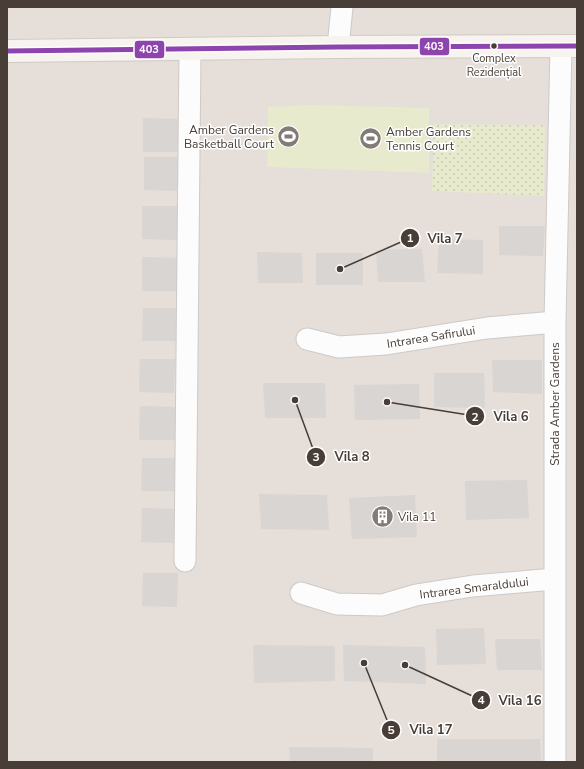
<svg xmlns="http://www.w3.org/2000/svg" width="584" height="769" font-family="'Nunito Sans',sans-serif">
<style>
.residential{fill:#e5ded9}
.green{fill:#e7eacd}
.park{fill:url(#park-dots)}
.building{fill:#d9d5d2}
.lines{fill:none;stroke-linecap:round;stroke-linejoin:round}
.minor-casing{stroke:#cdcac7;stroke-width:23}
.secondary-casing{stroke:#d2cac4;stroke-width:24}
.minor{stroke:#fdfcfc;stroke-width:21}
.secondary{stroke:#f7f3ef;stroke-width:22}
.bus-1-casing{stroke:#fff;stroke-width:8}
.bus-1{stroke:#8e44ad;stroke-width:5}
.bus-dot{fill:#483d37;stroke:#fff;stroke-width:1.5}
.labels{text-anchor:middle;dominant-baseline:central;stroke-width:3;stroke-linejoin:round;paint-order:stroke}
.bus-label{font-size:11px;fill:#483d37;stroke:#fff}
.poi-label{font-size:12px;fill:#483d37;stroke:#fff;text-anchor:start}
.street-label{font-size:12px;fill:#483d37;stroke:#fff}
.leader{fill:none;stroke:#483d37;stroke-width:1.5}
.callout-dot{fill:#483d37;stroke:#fff;stroke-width:1.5}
.mark-label{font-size:12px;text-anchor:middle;font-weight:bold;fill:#fff}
.callout-label{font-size:13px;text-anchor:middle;font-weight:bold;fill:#483d37;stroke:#fff;stroke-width:3;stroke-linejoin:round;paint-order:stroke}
.line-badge{stroke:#fff;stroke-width:1.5}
.badge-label{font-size:11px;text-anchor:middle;font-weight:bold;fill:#fff}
</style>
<defs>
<pattern id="park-dots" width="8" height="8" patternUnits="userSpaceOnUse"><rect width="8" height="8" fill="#e7eacd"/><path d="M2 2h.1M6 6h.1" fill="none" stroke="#c8cab1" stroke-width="1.8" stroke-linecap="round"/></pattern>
</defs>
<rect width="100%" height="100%" fill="#f1eeec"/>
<path class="residential" d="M7,7h570v755h-570z"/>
<path class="green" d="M311,105l118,3v65l-162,-6 1,-60z"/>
<path class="park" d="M434,124l111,1 -1,71 -112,-5z"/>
<path class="building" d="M143,118l35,1v33h-35z
M144,157h35v34l-35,-1z
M142,206h35v34l-35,-1z
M499,226h46l-2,30 -44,-1z
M439,239l44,1v34l-46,-1z
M422,249l3,33h-47l-2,-32z
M257,252l45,1 1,30h-45z
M316,253h47v32h-47z
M142,257l35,1v33h-35z
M143,308h35l-1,33h-35z
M140,359h35l-1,34 -35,-1z
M492,360h50v34l-49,-2z
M434,373h50l1,35 -51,-1z
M263,383h62l1,35h-61z
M419,384l1,35 -65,1 -1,-35z
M140,406l35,1v33h-36z
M142,458h35l-1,33h-35z
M527,480l2,38 -63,2 -1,-39z
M259,494l68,1 2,35 -68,-1z
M415,495l2,42 -65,2 -3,-41z
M142,508l35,1 -1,34 -35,-1z
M143,573h35l-1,34 -35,-1z
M484,628l2,36 -49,1 -1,-36z
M495,639h45l2,31h-45z
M253,645l82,1v35l-81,2z
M343,645l82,2 1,37 -82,-3z
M437,739h103l1,23h-104z
M289,747l84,1v14h-83z"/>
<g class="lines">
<defs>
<path id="minor" d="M338,47l4,-40
M307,339l32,8 47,-3 101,-16 68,-6
M185,561l5,-511
M301,593l36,11 45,1 34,-10 57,-9 81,-7
M555,762v-440l6,-276"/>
<path id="secondary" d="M7,51l331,-4 239,-1"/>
</defs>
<use href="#minor" class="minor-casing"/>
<use href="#secondary" class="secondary-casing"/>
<use href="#minor" class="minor"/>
<use href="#secondary" class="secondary"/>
<defs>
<path id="bus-1" d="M7,51l331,-4 239,-1"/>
</defs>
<use href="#bus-1" class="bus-1-casing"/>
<use href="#bus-1" class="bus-1"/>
</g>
<defs>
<symbol id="stadium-disc" viewBox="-11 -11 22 22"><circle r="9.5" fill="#837b76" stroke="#fff"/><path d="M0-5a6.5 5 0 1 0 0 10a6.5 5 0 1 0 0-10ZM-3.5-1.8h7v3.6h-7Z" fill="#fff"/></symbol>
<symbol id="building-disc" viewBox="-11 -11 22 22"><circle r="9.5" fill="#837b76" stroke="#fff"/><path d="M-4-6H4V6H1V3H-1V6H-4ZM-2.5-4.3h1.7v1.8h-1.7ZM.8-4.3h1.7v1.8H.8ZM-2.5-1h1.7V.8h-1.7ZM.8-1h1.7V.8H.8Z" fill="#fff"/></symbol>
</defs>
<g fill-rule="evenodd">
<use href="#stadium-disc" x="276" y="124" width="25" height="25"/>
<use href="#stadium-disc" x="358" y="126" width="25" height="25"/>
<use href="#building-disc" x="370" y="504" width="25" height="25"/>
</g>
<circle class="bus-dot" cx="494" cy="46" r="3.5"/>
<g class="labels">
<g class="bus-label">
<text x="494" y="58">Complex<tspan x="494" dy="14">Rezidențial</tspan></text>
</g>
<g class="poi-label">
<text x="274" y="130" text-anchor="end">Amber Gardens<tspan x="274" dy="14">Basketball Court</tspan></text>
<text x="386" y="132">Amber Gardens<tspan x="386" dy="14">Tennis Court</tspan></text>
<text x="398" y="517">Vila 11</text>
</g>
<g class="street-label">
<text transform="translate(431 337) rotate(-9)">Intrarea Safirului</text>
<text transform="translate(555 404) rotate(-90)">Strada Amber Gardens</text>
<text transform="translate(474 588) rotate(-7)">Intrarea Smaraldului</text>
</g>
</g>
<path class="leader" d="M340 269L410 238M387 402L475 416M295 400L316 457M405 665L481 700M364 663L391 730"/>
<g class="callout-dot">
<circle cx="340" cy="269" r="4"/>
<circle cx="387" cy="402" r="4"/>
<circle cx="295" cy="400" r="4"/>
<circle cx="405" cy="665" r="4"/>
<circle cx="364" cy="663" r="4"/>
<circle cx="410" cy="238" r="10"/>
<circle cx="475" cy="416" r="10"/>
<circle cx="316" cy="457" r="10"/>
<circle cx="481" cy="700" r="10"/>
<circle cx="391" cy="730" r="10"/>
</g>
<g class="mark-label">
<text x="410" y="242">1</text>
<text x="475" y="421">2</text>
<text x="316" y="461">3</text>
<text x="481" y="704">4</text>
<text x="391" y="734">5</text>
</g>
<g class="callout-label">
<text x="445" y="243">Vila 7</text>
<text x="511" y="421">Vila 6</text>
<text x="352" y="461">Vila 8</text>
<text x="520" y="705">Vila 16</text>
<text x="431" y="734">Vila 17</text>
</g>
<g class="line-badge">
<rect x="419" y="37" width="31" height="19" rx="4" fill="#8e44ad"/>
<rect x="134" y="40" width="31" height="19" rx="4" fill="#8e44ad"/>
</g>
<g class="badge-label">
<text x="434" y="50">403</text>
<text x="149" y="53">403</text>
</g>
<rect width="584" height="769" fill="none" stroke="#483d37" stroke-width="16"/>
</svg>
